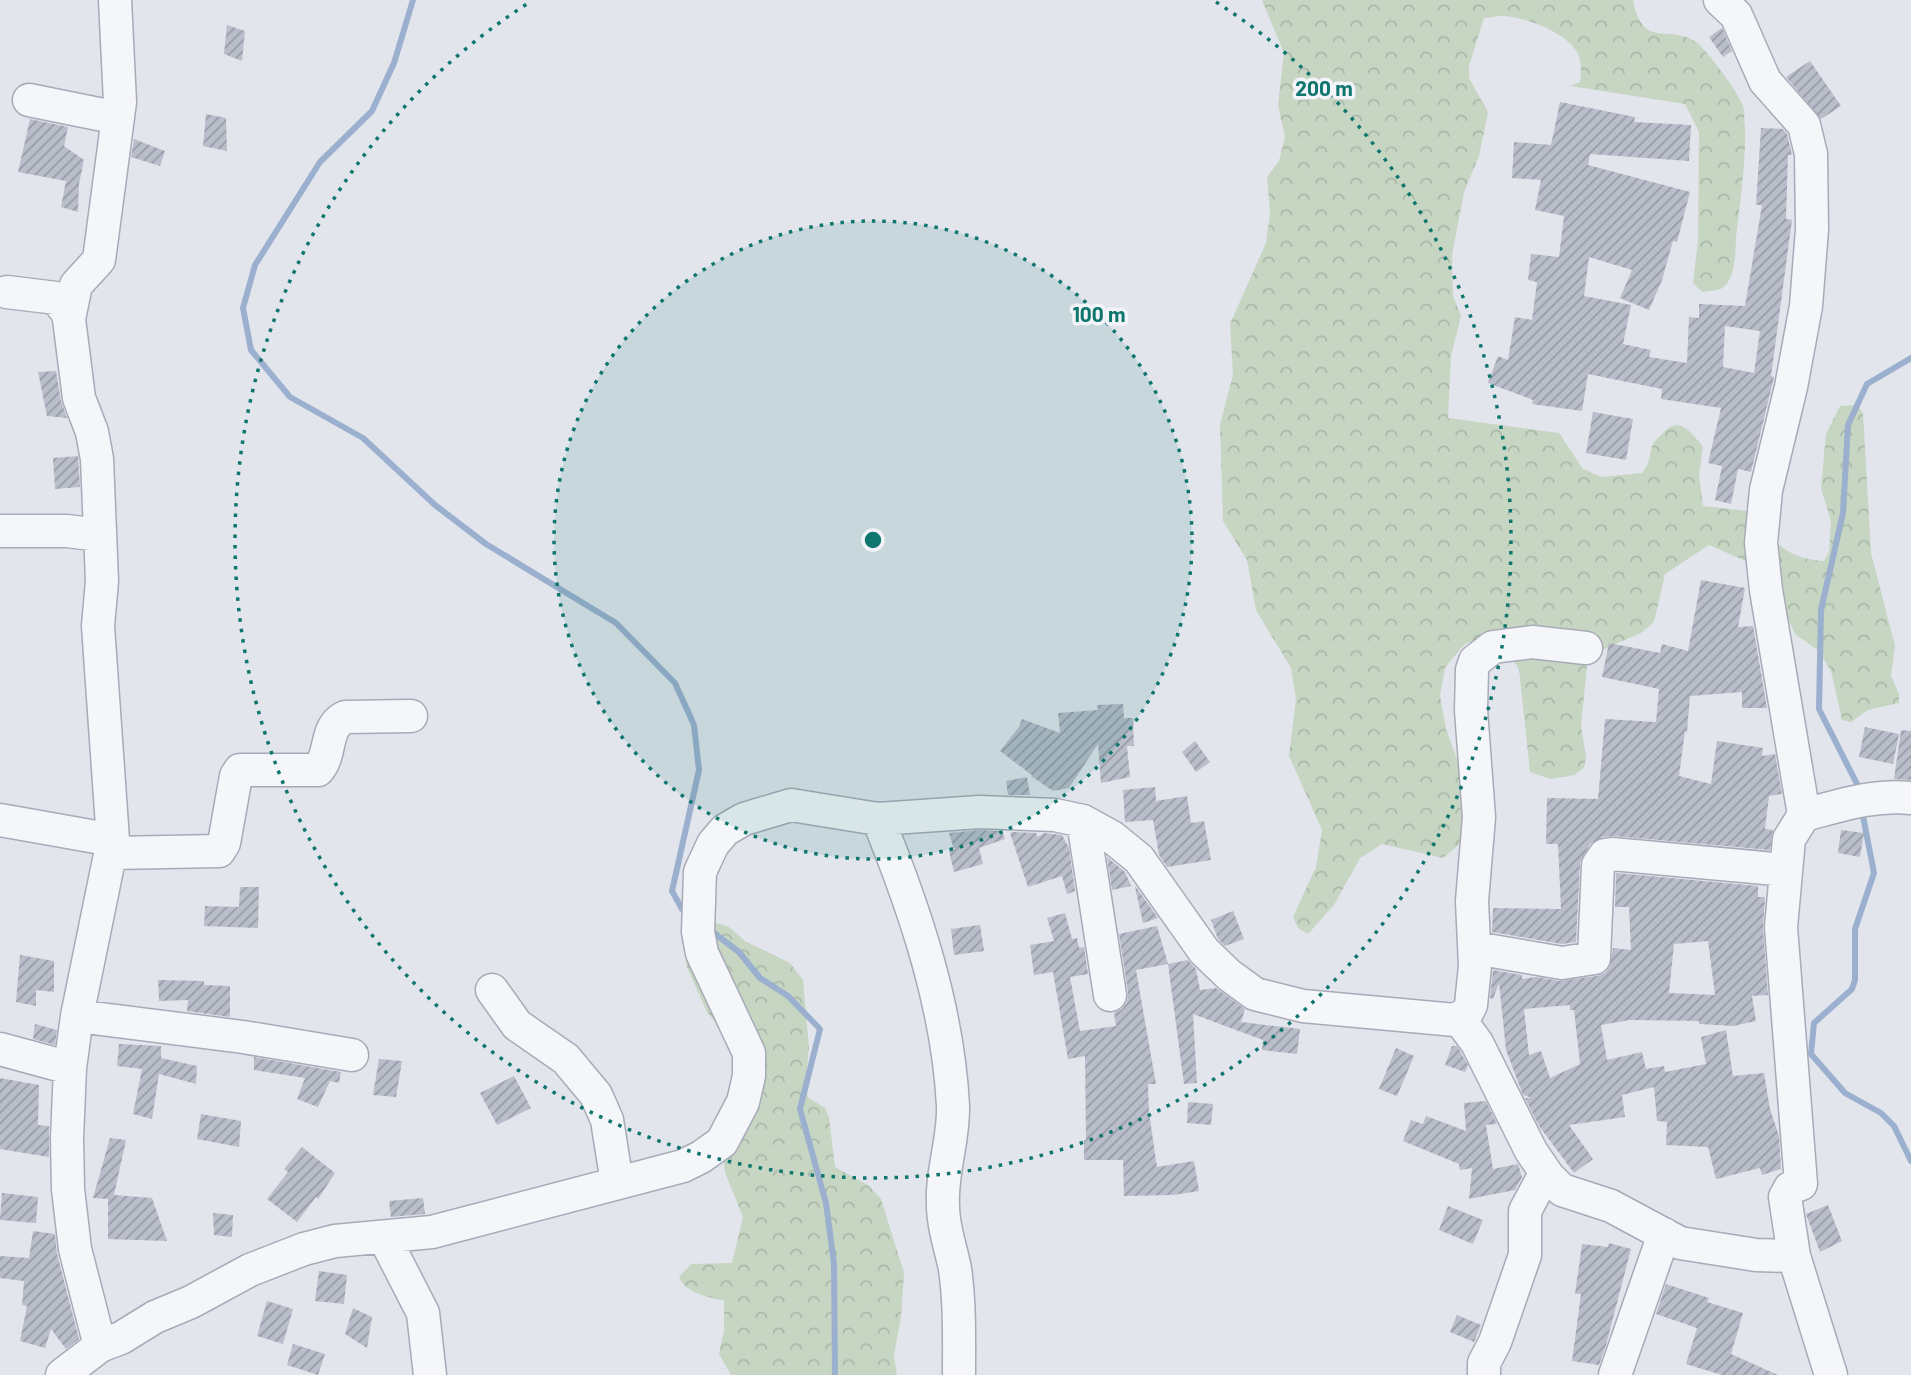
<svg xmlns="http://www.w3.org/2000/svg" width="1911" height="1375" font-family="Barlow,sans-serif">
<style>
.forest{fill:url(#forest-crowns)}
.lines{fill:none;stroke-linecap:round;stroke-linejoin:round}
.stream{stroke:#9bb0ce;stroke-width:6}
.building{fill:url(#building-hatch);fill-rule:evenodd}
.minor-casing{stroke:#a7abb7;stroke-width:35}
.minor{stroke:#f5f6f9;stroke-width:32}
.ring{fill:none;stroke:#0f766e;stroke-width:3.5;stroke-dasharray:3.5 7}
.centre{fill:#0f766e;stroke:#f2f4f9;stroke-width:3.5}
.ring-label{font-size:21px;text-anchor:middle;font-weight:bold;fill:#0f766e;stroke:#f2f4f9;stroke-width:7;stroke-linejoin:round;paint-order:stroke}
</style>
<defs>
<pattern id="forest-crowns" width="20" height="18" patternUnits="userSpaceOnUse" patternTransform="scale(1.75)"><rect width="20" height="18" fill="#c6d6c3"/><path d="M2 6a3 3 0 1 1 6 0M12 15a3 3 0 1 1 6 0" fill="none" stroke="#aab8a9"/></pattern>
<pattern id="building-hatch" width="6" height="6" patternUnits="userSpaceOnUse" patternTransform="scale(1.75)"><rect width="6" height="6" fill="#b9beca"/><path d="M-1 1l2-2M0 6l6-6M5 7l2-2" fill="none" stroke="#969ba6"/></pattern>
</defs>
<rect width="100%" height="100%" fill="#e2e5ec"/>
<path class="forest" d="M1262,0h371c10,51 35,23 63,42 11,8 43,51 47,64 2,6 1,14 2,21 1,37 -5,74 -9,111 -1,15 0,41 -14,50 -5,3 -14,3 -20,4l-9,-9 5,-42 1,-109 -14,-28 -114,-18 9,-4c1,-10 2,-19 -2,-28 -10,-21 -56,-39 -78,-38 -5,0 -11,2 -16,2l-15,48v12l19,34 -9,44 -15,36 -12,63 1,41 8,20 -10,40 -3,62 111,15 24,36 19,8 40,-4c8,-9 7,-16 10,-27 2,-5 7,-9 11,-13 17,-18 27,-1 40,13l-4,29 4,31 44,5c26,27 36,48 77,50l5,-9 2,-31 -10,-33 5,-54 14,-28 17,-1 6,8 8,140 24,93 -4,30 8,18v9l-31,7 -17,12 -9,-2 -11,-49 -12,-20 -24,-17 -13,-28 -34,-44 -39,-17 -44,29 -11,48 -13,11 -53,23 -7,70 5,31 -2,11 -10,7 -23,4 -21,-7 -11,-103 -23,-34 -29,8 -7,6 -15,19 -5,28 6,33 13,36 4,76 -20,17 -61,-14 -22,14 -26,47 -26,29 -10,-6 -5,-11 23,-50 6,-37 -33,-74 7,-57 -5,-31 -35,-58 -9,-50 -24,-39 -3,-97 13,-49 -3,-51 36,-81 4,-30 -3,-36 12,-16 6,-24 -7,-32 6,-52z
M710,921l19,6 16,14 45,22 13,17 6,67 -4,43 4,8 16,10 4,9 6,50 33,18 13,14 23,74 -3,44 -7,38 3,20h-166l-12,-21 5,-23v-30c-17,-5 -38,-7 -45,-24l12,-13 41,-1 11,-46 -18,-44 -5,-44 18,-55 -16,-44 -15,-18 -21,-47 -2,-31z"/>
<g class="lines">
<path class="stream" d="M413,0l-19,63 -22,48 -52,51 -65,103 -12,43 8,42 39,47 73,41 72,67 51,39 130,79 59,60 19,42 5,45 -27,121 10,18 5,3
M1859,794l-2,-10 -38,-75 2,-99 22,-97 5,-88 19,-41 44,-26
M1862,811l12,62 -19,56v51l-3,9 -38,34 -3,31 34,39 36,20 13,13 17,35
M710,930l29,22 21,26 28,18 32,33 -20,80 26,94 8,61 1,111"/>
</g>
<path class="building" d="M227,25l18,6 -3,30 -18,-7z
M1722,28l10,23 -9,6 -14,-20z
M1810,61l31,45 -20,13 -35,-42z
M1560,102l75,15 -1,5 57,3 -2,36 -99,-7 -2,11 102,27 -13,50 -4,-1 -11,39 -13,30 -29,-12 12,-28 -43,-13 -5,39 47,9 -8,39 28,6 -2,7 38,6 2,-46 10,1v-14l46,2 17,-101h-6l5,-77 22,1 4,5 5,21h-4l-2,64 6,1 -21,156 3,1 -23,95 -13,-3 -7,35 -16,-4 7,-34 -14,-3 13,-55 -60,-9 1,-10 -74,-15 -6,37 -50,-7 1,-4 -45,-17 10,-27 10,4 7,-43 17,3 5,-38 -9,-2 3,-26 28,3 5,-41 -29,-6 6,-30 -29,-2 2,-36 37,3zM1725,326l35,5 -6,42 -31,-6z
M206,114l20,4 1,33 -24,-5z
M30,119l38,8 -4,19 20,14 -5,24 -1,28 -17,-5 5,-26 -48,-9z
M134,139l31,12 -5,15 -29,-9z
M56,371l5,30 6,17 -20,-2 -9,-44z
M1593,412l40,7 -7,41 -40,-7z
M78,456l2,31 -25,2 -2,-31z
M1701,580l44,8 -7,39 15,-1 14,82h-25v-16l-52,4 -3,36 -2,-1 -6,45 32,8 6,-43 46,7 -1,8 13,-2 7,40 -13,2 -4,33 8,1 -3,20 -156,-14 -12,1 -12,7 -10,19 -4,79 -14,2 -70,-12 1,-24 68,1 -3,-65h-12l1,-46 51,1 7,-80 51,3 3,-33 -57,-12 7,-34 51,10 2,-9 26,7z
M1123,704l1,14h9l1,28h-7l3,31 -29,6 -3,-39 -29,44 -16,3 -22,-15h2l-33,-25 19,-24 3,-8 38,14 -2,-20 40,-3 -1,-5z
M1865,727l34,7 -6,30 -34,-7z
M1901,730l10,1v49l-17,-1z
M1195,741l15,21 -14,10 -14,-20z
M1027,777l3,18h-22l-2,-14z
M1155,787l1,14 31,-5 4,27 13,-2 7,39 -44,7 -8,-12 -6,-35 -28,2 -2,-32z
M980,830l22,1 3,8 -26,9 4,16 -29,8 -5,-21 5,-1 -5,-17z
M1841,830l23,3 -4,24 -22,-4z
M1013,832l23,1 2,4 6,-4 18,2 7,13 6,43 -8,3 -5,-18 -34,11 -18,-54z
M1107,857l18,15 6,14 -19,4z
M1616,873l142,13v11h7l-2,31 5,67 -16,1 4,25 -23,5 -34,-2v-3l-69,-1 -29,5 6,35 35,-8 4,17 18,-3 1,6 41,-8 -5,-27 25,-7 7,46 31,-3 6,36 9,27 2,33 -19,6 -2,-7 -44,11 -8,-32 -42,-2 1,-23 -10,-1 -3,-34 -32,8 3,22 -56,8 24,34 -19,14 -35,-47 -14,-28h7l-9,-3 -17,-45 -7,-67 -6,16 -3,-1 3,-28 29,5v4l15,-2 22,4 38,-5 8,-3 5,-7 3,-18 18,2 -2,-43h-14zM1708,941l7,54 -46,-2 5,-49zM1570,1005v5h4l6,54 -30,14 -9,-27 -12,4 -5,-46z
M240,887h19l-1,41 -54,-2 1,-20 34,1z
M1135,887h1l22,31 -15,5z
M1233,911l11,28 -19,7 -7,-7 -7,-19z
M1065,913l7,26 5,-1 2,10 5,-1 4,27 -18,3 10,54 36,-5 -2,-13 8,-4 5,-7 1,-10 -9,-58 38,-8 11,38 -32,6 20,114h-8l1,28 7,49 1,6 37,-6 5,30 -26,4 -49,1 -1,-36h-39v-20h2l-1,-84 -17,3 -15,-87 -19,3 -4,-30 24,-4 -7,-23z
M980,925l4,26 -30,4 -3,-26z
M20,955l34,6v31l-18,-2v16l-20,-4z
M1188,960l8,9 4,21 16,-2 29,21 -4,13 59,7 -3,25 -35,-4 1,-10 -70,-26 4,69 -13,1 -16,-120z
M158,980l46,1v4l26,1v31l-43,-6 1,-11 -29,1z
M35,1024l22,6 -2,15 -22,-6z
M119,1044l42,2v12l36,8 -1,18 -37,-10 -7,45 -19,-5 9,-45 -25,-3z
M1452,1046h5l11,19 -3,7 -20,-7z
M1396,1048l18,8 -17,40 -18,-7z
M254,1057l87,15 -2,11 -9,-2 -12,26 -21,-8 8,-21 -51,-8z
M379,1059l23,2 -6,36 -23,-2z
M514,1076l17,32 -34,17 -17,-32z
M0,1078l39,7 -1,40 11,1v31l-49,-8z
M1486,1101l11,23 -11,1 7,44 25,-5 4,13 -7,13 -46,9 3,-31 -12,2 -1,-6 -56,-23 8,-21 12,4 3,-8 40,15 -2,-28z
M1188,1102l25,2 -2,21 -24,-2z
M201,1114l40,7 -2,26 -42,-8z
M110,1138l16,2 -12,55 38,3 15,43 -59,-2v-40l-15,-1z
M302,1147l33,26 -17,26 -2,-2 -19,25 -30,-23 21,-27 -4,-3z
M2,1193l36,4 -2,26 -36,-3z
M423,1198l2,16 -34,3 -2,-16z
M1828,1205l14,36 -22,11 -14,-38z
M1448,1206l35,14 -10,24 -34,-14z
M213,1213l20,2 -1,22 -18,-2z
M33,1231l22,3 2,20 22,85 -13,10 -15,-20 -6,19 -25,-7 7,-35 -5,-1 2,-24 -24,-3v-22l29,2z
M1609,1243l22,6 -25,96 -7,20 -27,-4 9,-67h-6l7,-50 26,3z
M319,1271l28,4 -3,29 -29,-3z
M1666,1284l43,14 -2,4 36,11 -12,41 47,21h-56l-36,-11 11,-36 -41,-14z
M267,1301l26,8 -10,35 -26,-8z
M353,1308l19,9 -5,31 -22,-14z
M1457,1315l24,10 -7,17 -24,-10z
M293,1344l32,10 -7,21 -31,-10z"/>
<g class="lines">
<defs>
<path id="minor" d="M1720,0l16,15 29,66 39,44 7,29 1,75 -6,77 -15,81 -25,103 -5,53 5,47 38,225 -15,24 -8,88 20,257 -11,4 -5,9 9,59 37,119
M29,100l89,18
M7,292l49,6 11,14 2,7
M0,531h67l33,4
M1804,815c35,-9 70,-21 107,-17
M878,819c37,91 70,188 75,287 1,34 -12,66 -10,100 0,22 8,42 12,63 5,35 4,71 4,106
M0,820l113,20
M1083,821l27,174
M112,853l107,-2 5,-8 12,-67 4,-6h78c14,-15 6,-43 27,-53l66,-1
M1475,948l87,15 32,-5 4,-93 7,-10 7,-1 174,16
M492,990l25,35 49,34 30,36 11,25 10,63
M77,1016l166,21 109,18
M1455,1020l12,-7 4,-8 4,-39 -3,-65 7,-84 -8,-107 1,-40 3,-9 18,-14 39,-5 54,6
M0,1049l70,19
M384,1237l39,76 7,62
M100,1346l-25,-97 -7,-60 -1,-51 3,-70 7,-52 36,-176 -15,-214 4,-45 -5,-122 -5,-27 -13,-34 -10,-79 7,-34 23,-25 21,-158 -5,-102
M62,1375l38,-29 21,-8 34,-21 36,-15 59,-32 54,-21 31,-8 97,-9 251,-66 18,-9 21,-15 21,-40 6,-26v-23l-47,-100 -4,-21 2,-60 13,-28 12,-14 19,-11 47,-14 87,14 102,-7 75,3 28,6 29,16 27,22 65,92 25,24 26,19 48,12 152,14 8,4 14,19 54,108 17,25 14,14 49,16 69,37 76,12 38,1
M1484,1375v-12l11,-21 30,-87v-44l15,-28 8,-7
M1615,1375l49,-141"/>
</defs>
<use href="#minor" class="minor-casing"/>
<use href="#minor" class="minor"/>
</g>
<circle cx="873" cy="540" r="319" fill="#0f766e" fill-opacity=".12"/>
<g class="ring">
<circle cx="873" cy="540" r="319"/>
<path d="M1216 2A638 638 0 1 1 530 2"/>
</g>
<circle cx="873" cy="540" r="10" class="centre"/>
<g class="ring-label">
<text x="1324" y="96">200 m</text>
<text x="1099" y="322">100 m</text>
</g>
</svg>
